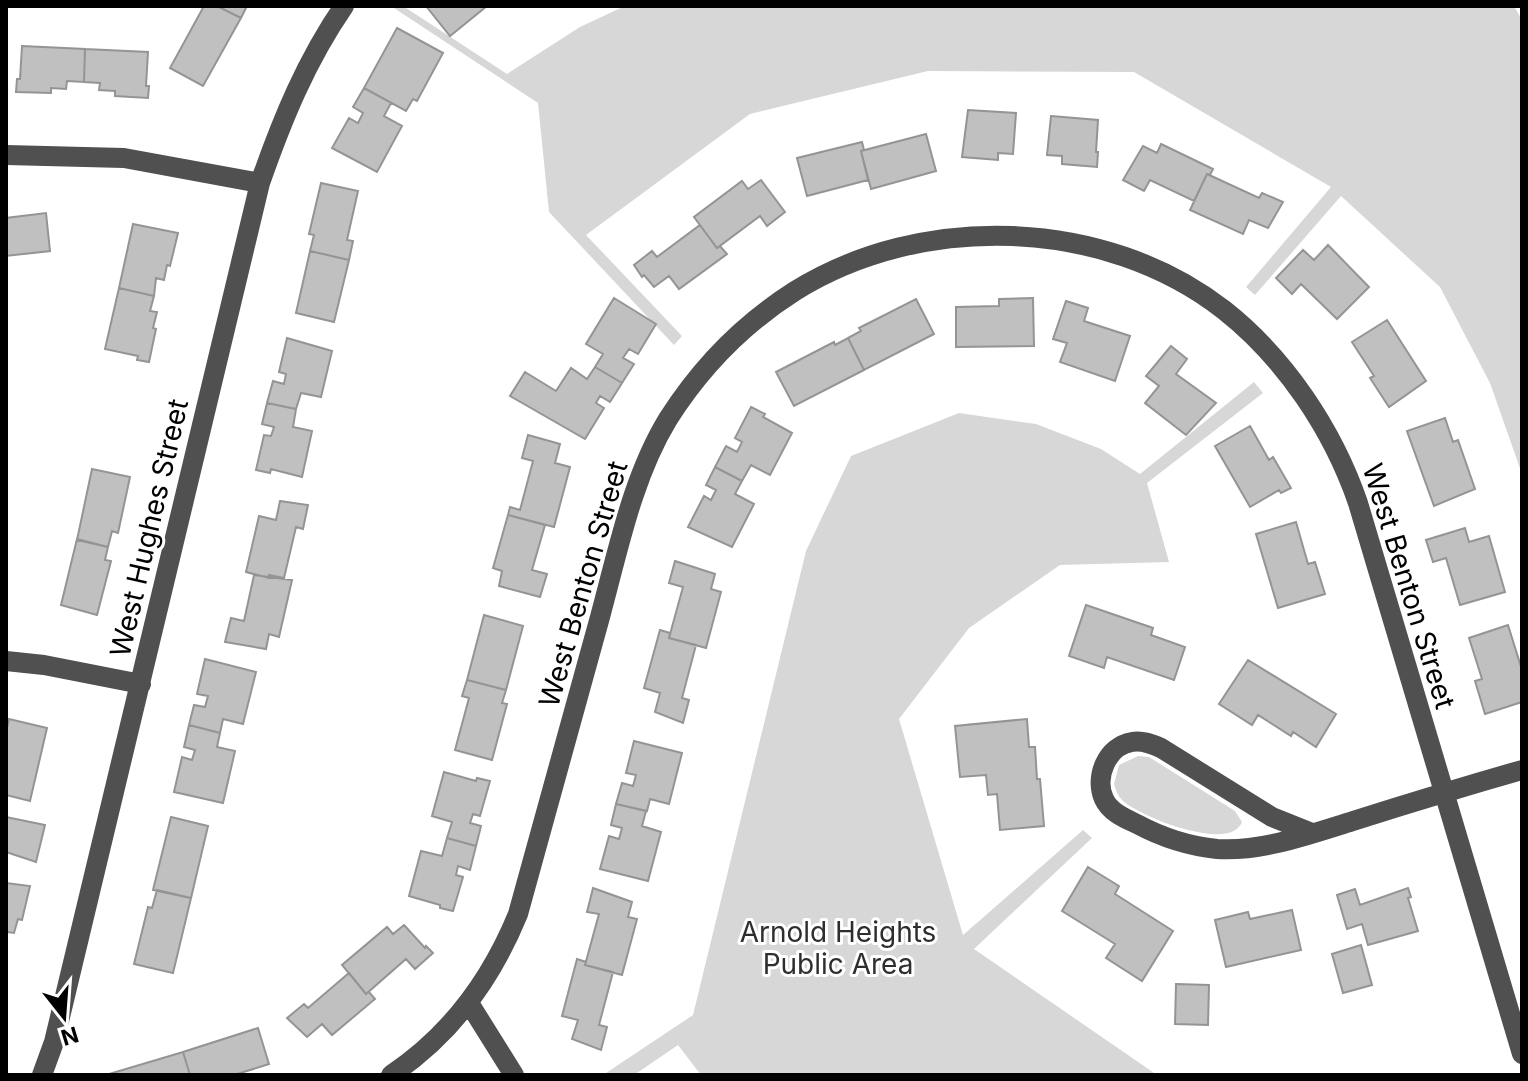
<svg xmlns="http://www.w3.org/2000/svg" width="1528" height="1081" font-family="Inter,sans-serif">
<rect width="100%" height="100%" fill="#fff"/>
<path fill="#d7d7d7" d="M391 6H403L507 74 580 27 625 6H1514L1522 20V474L1490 383 1440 287 1341 196 1255 295 1246 287 1331 187 1134 72 928 71 750 114 586 235 682 336 674 345 549 212 538 103Z
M1254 382 1263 393 1147 483 1169 562 1060 565 969 628 899 719 963 935 1083 830 1092 838 974 949 1157 1075H701L678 1045 634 1075H603L693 1015 806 551 851 456 959 413 1036 424 1101 449 1140 474Z
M1138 756 1149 757 1235 811 1242 822C1230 853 1141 817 1123 801 1118 796 1116 791 1114 784L1119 765Z"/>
<path fill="#c0c0c0" stroke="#949494" stroke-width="2" d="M204 6H217L241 18 203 86 170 68Z
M217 6H247L241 18Z
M426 6H487L450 36Z
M397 28 443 53 417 101 413 99 406 111 364 88Z
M22 46 85 49 84 82 67 81 66 89 51 88V93L16 92 17 79H20Z
M85 49 148 52 146 86H149L148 98 115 96V91L99 90 100 83 84 82Z
M364 88 391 103 384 116 402 126 377 172 332 148 349 118 358 123 363 113 353 107Z
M968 110 1016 113 1013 154 998 153V160L962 157Z
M1051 116 1098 120 1096 152H1098L1097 167 1062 164V156L1047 155Z
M926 134 936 171 871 189 861 151Z
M862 142 864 150 861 151 868 180 807 196 797 158Z
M1161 144 1213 169 1210 175 1207 174 1194 201 1150 180 1144 191 1123 180 1143 146 1157 153Z
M1207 174 1259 198 1262 193 1283 202 1268 228 1249 220 1243 234 1190 210Z
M761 180 785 212 767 226 760 216 717 248 694 217 742 181 748 189Z
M321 183 358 191 347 240 353 241 349 260 310 251 314 235 309 234Z
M46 213 50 251 6 256V218Z
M133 224 178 233 170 266 167 265 164 280 156 278 154 296 119 288Z
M700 225 717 248 720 246 727 254 679 289 669 276 654 287 644 275 642 277 634 265 652 251 657 257Z
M1328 245 1369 287 1337 319 1301 284 1292 294 1276 278 1303 250 1314 260Z
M310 251 349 260 334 322 296 313Z
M119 288 154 296 150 311 157 312 153 328 156 329 149 362 137 360 138 356 105 349Z
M614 298 656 324 638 354 629 349 623 358 634 364 622 383 595 367 603 354 586 344Z
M1033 298 1034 346 956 347V307L999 306V299Z
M916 299 934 334 864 370 848 338 861 331 859 328Z
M1066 301 1088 308 1084 321 1130 336 1115 381 1060 362 1067 343 1053 339Z
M1387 320 1426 381 1389 407 1370 378 1374 376 1352 342Z
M287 338 332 351 321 397 301 393 296 409 267 403 273 381 284 384 286 374 279 372Z
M848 338 864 370 794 406 776 372 834 342 835 345Z
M1171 346 1187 359 1176 374 1216 403 1186 435 1145 403 1159 386 1146 376Z
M595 367 622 383 610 402 600 396 596 403 604 408 585 439 510 396 525 372 556 391 571 368 587 379Z
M267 403 296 409 293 427 312 431 302 477 271 469 270 473 256 470 264 435 271 436 274 427 262 424Z
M751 407 765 414 763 417 792 433 770 475 751 465 742 481 715 467 726 446 737 452 742 442 735 438Z
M1445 418 1453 442 1458 440 1475 489 1434 506 1407 431Z
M1250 426 1269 460 1273 457 1291 488 1281 493 1279 490 1250 507 1215 446Z
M528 435 560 444 555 463 570 467 554 527 508 515 510 507 520 510 533 461 522 458Z
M715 467 742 481 735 494 754 504 732 547 688 527 704 496 711 500 716 490 706 485Z
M92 469 130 477 118 533 112 531 108 547 77 540Z
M280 501 308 505 303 529 296 527 284 578 269 575V578L246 572 259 516 276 520Z
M508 515 545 525 532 570 547 574 540 597 499 586 502 571 493 568Z
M1296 522 1308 564 1315 562 1325 594 1278 608 1256 534Z
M1465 528 1469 542 1489 536 1505 592 1460 605 1446 558 1433 562 1426 540Z
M77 539 108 547 105 560 111 561 97 615 61 605Z
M675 561 715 574 711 589 721 592 706 648 669 638 683 587 669 583Z
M254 575 292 580 279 637 269 634 266 649 225 642 231 618 244 621Z
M1086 605 1153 628 1151 635 1185 647 1174 680 1107 657 1104 668 1069 656Z
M484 615 523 626 506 690 467 680Z
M1508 625 1522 670V702L1485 714 1475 681 1482 679 1469 638Z
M660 630 670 633 669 638 696 645 682 698 689 700 683 723 655 712 660 693 644 688Z
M205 659 256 672 243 724 223 719 220 733 189 725 194 705 205 707 208 696 197 694Z
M1248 660 1336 714 1316 747 1293 732 1291 736 1258 715 1252 725 1219 704Z
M467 680 506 690 502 703 507 704 492 760 455 750 469 698 462 696Z
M9 719 47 728 30 801 6 795V732Z
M1027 719 1029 747H1035L1037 779H1040L1044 826 1000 830 997 794 988 795 986 775 960 777 955 726Z
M189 725 220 733 217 747 235 751 223 803 174 792 182 757 192 760 195 750 184 747Z
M634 741 682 753 669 804 650 799 647 811 616 804 622 783 633 786 636 775 626 773Z
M444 772 476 781 477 778 490 781 480 816 473 814 470 823 481 826 476 846 447 838 452 822 432 816Z
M616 804 646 811 642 826 661 832 648 881 600 869 609 836 619 839 622 828 611 825Z
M6 817 45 825 36 862 6 852Z
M171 817 208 826 191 898 153 890Z
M447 838 476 846 470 870 458 866 456 875 463 877 453 911 440 908V905L409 896 421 851 442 856Z
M1088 867 1119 886 1115 894 1173 931 1142 981 1106 958 1115 944 1062 911Z
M6 883 30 886 22 920 18 919 14 933 7 932 6 937Z
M593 888 632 902 628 917 637 919 622 975 585 965 599 914 587 912Z
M1408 888 1411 897 1408 898 1418 931 1368 945 1362 924 1347 929 1337 895 1355 889 1360 905Z
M157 890 191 898 173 973 134 964 148 907 152 908Z
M1292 910 1301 950 1226 967 1215 920 1248 912 1250 919Z
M404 925 425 948 426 946 433 953 415 969 406 959 366 994 342 965 387 927 393 934Z
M1361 945 1372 985 1343 993 1332 954Z
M577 959 586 962 585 965 613 972 599 1025 607 1027 601 1050 572 1039 578 1020 562 1016Z
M349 973 366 994 369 992 375 999 332 1035 322 1024 307 1037 287 1018 304 1004 308 1008Z
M1176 984 1209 985 1208 1025 1175 1024Z
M258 1028 269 1064 234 1075H190L183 1052Z
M183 1052 190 1075H109V1074Z"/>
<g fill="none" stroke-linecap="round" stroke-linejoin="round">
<path stroke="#505050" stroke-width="20" d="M6 155 124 158 260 183
M6 661 44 665 141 684
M1312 833 1272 817 1161 748C1152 744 1142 740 1132 742 1107 746 1094 777 1104 799 1110 812 1124 818 1137 824 1163 838 1188 846 1217 849 1262 852 1311 834 1353 821 1410 803 1466 786 1522 770
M469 1003 514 1075
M42 1075 54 1042 260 183C282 120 306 61 344 6
M391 1075C451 1035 491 980 518 914 546 815 573 716 600 617 618 551 632 478 668 419 701 367 743 324 795 291 922 212 1105 217 1224 310 1285 358 1333 430 1358 503L1522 1054"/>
</g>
<g text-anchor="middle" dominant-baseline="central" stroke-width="6" stroke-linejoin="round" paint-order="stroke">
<g font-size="28" fill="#000" stroke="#fff">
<text transform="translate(149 528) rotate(-77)">West Hughes Street</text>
<text transform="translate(583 584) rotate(-74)">West Benton Street</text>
<text transform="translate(1409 586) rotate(73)">West Benton Street</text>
</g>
<g font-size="28" fill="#2e2e2e" stroke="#fff">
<text x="838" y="932">Arnold Heights<tspan x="838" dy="32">Public Area</tspan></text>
</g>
</g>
<rect width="1528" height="1081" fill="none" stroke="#000000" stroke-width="16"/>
<g transform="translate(64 1017) rotate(163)" stroke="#ffffff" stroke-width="6" paint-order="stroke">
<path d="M0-6L14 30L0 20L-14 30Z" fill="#000000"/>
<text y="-12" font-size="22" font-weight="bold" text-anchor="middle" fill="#000000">N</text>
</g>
</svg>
